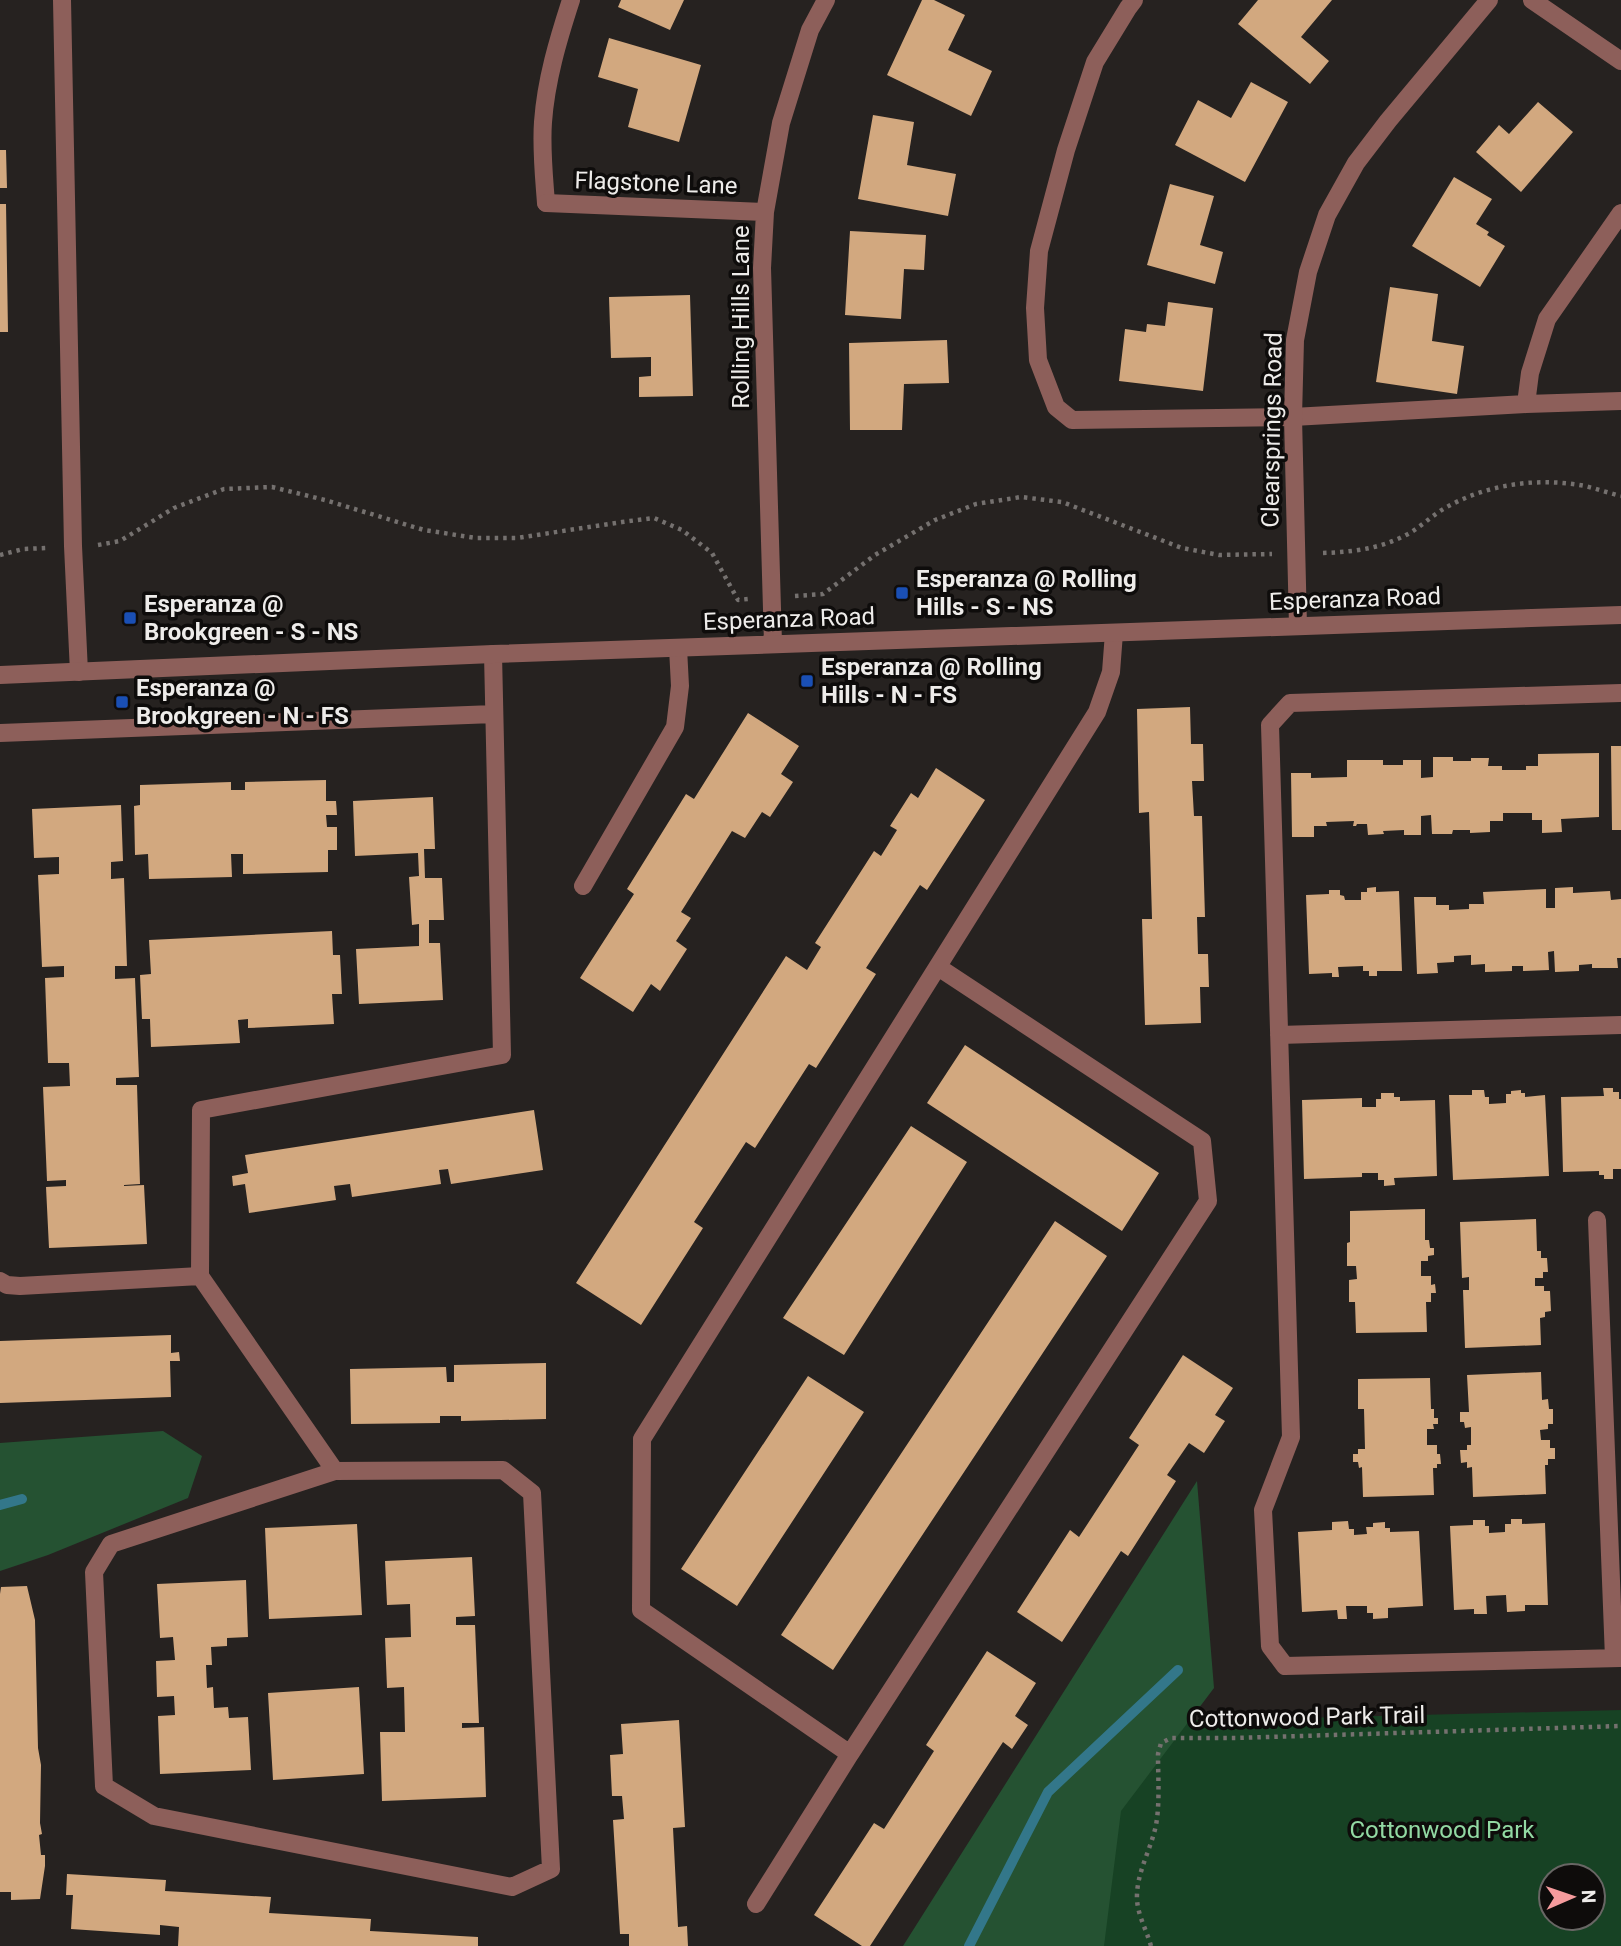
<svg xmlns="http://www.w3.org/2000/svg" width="1621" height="1946" font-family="Roboto,sans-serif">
<rect width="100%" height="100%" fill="#262220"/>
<path fill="#174224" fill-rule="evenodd" d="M1621 1710V1946H1051L1133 1722ZM1551 1876H1593V1918H1551Z"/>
<path fill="#255232" d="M163 1431 202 1456 188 1498 48 1555 0 1571V1443Z
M1197 1481 1214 1688 1121 1811 1104 1946H903Z"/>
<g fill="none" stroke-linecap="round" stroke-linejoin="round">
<path stroke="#33778a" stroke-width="10" d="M0 1505 22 1499
M969 1946 1048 1792 1178 1670"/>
</g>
<path fill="#d2a87f" d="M621 0H684L670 30 618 7Z
M922 0H934L965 15 948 50 992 71 971 116 887 75Z
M1258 0H1332L1301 37 1329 61 1310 84 1238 24Z
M609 38 701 65 679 142 628 127 638 89 598 77Z
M1251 82 1288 102 1245 182 1175 145 1198 100 1231 118Z
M1538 102 1573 132 1521 192 1476 152 1499 125 1509 134Z
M873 115 914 122 907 165 956 174 948 216 858 199Z
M0 150H6L7 188H0Z
M1454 177 1492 199 1476 224 1489 232 1487 235 1505 246 1480 287 1412 246Z
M1170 184 1214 196 1200 245 1223 252 1215 284 1147 265Z
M0 204H6L8 332H0Z
M850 231 926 235 924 270 904 269 901 319 845 315Z
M1390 287 1438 294 1432 341 1464 346 1457 394 1376 382Z
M690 295 693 396 639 397V377L651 376V357L611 358 609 297Z
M1168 302 1213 308 1203 391 1119 381 1125 329 1146 332 1147 324 1165 326Z
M947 340 949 383 904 384 902 430H850L849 343Z
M1190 707 1191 744H1203L1204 781H1192L1194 816H1202L1205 917H1197L1198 954H1208L1209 987H1200L1201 1023 1145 1025 1142 919H1152L1149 812 1139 813 1137 709Z
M748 713 799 746 781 774 793 782 770 817 762 812 745 838 732 831 681 912 691 918 676 941 687 949 660 991 651 984 633 1012 580 978 634 894 627 889 686 794 694 799Z
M1611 746H1621V830H1612Z
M1599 753V817L1561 819 1562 832 1542 833V820H1532V813H1503V821H1490V832L1470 833V830H1453L1452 834H1432L1431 815 1421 816V835H1404V830L1383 831 1384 834 1368 835 1367 824H1357L1356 826H1353L1354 821 1326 822 1327 826H1314V837H1292L1291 773H1311V778L1347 777V760H1383V765H1403V760H1421V778L1433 777V757H1453V761H1471V758H1489L1488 766H1502V770H1526V766H1538V754Z
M936 768 985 800 927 890 920 885 866 968 876 974 816 1068 809 1064 755 1148 746 1142 694 1222 703 1228 641 1325 576 1283 786 956 807 970 821 947 815 943 874 851 881 856 897 830 890 826 911 793 918 798Z
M326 780V801H336L337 815H326L327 827H337V850H328V872L243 874V854H231L232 877 149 879 148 854 135 855 134 806 140 805V785L231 782V790H245V782Z
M433 797 435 849H424L425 878H442L444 920H429V943H440L443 1000 359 1004 356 949 419 946V924L412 925 409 877 419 876 418 853 355 856 353 801Z
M121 805 123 861 111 862V879L124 878 127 966H115V979L135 978 139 1077 116 1078V1085H137L140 1184 124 1185V1186L144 1185 147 1244 49 1248 46 1187 66 1186V1180L47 1181 43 1087 70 1086 69 1063H48L45 978 64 977V966L42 967 38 875 59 874V857L34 858 32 809Z
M1376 887V892L1399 891 1402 971H1377V976H1369V971H1363V966L1338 967 1339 977H1332V973L1309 974 1306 895 1329 894V890H1340V895L1344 896 1345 900H1361V892H1367V888Z
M1573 887V893L1610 891 1611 900 1621 899V958H1617L1618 968H1592V964L1579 965V971L1555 972 1554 951 1548 952 1549 970 1523 971V966H1512V971L1485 972V964L1471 965V955L1454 956V962L1437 963 1438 973 1417 974 1414 897H1436V905H1449V910L1469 909V904H1484L1483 892 1546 889V908H1555V888Z
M332 931 333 955H340L342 994H332L334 1024 248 1028V1019L238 1020 240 1043 151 1047 150 1019H142L140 975 151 974 149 940Z
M965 1045 1159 1173 1122 1231 927 1103Z
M1603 1088H1613V1092H1619V1099H1621V1169H1613V1179H1604V1175H1599V1171L1563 1172 1561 1097 1604 1096Z
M1472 1090H1484L1485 1097H1489V1104L1506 1103V1094H1511V1091L1521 1090V1093H1525V1097L1545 1095 1549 1176 1453 1180 1449 1095H1472Z
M1381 1093H1394V1097H1400V1101L1435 1100 1437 1176 1394 1178 1395 1185 1384 1186V1180H1378V1173H1362V1177L1304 1179 1302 1100 1362 1098V1107H1376V1099H1381Z
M534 1110 543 1170 451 1184 448 1169 439 1170 441 1184 352 1197 350 1184 334 1186 336 1200 249 1213 245 1184 233 1186 232 1176 248 1173 245 1155Z
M911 1126 967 1162 844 1355 783 1318Z
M1425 1209V1240H1429L1430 1248H1434V1255L1428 1256V1261H1421V1276H1431V1285L1435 1284 1436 1293H1431V1302H1426L1427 1332 1356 1333 1355 1302H1349V1280L1357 1279 1356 1266H1347V1243L1350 1242V1211Z
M1536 1219 1537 1251H1541V1258H1547L1548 1272H1543V1278H1535V1286H1544V1291H1550L1551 1311 1545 1312V1317L1540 1318 1541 1345 1465 1348 1463 1290H1469V1277L1462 1278 1460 1222Z
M1055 1221 1107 1256 833 1670 781 1635Z
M171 1335V1353L179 1352 180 1361H170L171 1397 0 1403V1341Z
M1183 1355 1233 1388 1215 1415 1225 1421 1204 1453 1189 1443 1167 1475 1176 1481 1128 1556 1121 1551 1062 1642 1017 1612 1070 1530 1079 1537 1139 1445 1129 1438Z
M546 1363V1419L461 1421V1416H440V1423L351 1424 350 1369 446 1367 447 1382H454V1365Z
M1541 1372 1542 1400 1548 1399 1549 1409H1553V1424H1548V1429L1540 1430 1541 1440H1550V1448H1555V1459H1548V1465H1545L1546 1494 1473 1497 1472 1467 1467 1468V1462L1461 1463 1460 1450H1467V1445H1471V1427L1465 1428 1464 1422H1460V1412H1469L1467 1375Z
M808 1376 864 1412 737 1606 681 1569Z
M1430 1378 1431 1409H1434V1418H1438V1424H1433L1434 1429H1427V1445H1437V1454H1440L1441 1464H1437V1468H1433L1434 1495 1363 1497 1362 1467 1359 1468 1358 1462H1353V1454H1358V1449H1365L1364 1409H1358V1379Z
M1511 1519H1522V1524L1545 1523 1548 1605H1525V1611L1507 1612 1506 1595 1486 1596 1487 1614H1474V1609L1454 1610 1450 1526 1473 1525V1520H1485V1526H1489V1533L1505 1532V1524H1511Z
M1348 1521 1349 1529H1354V1535L1367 1534 1366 1527H1373V1523L1385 1522V1528H1390V1532L1419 1531 1423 1606 1388 1608V1618L1373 1619V1613H1367V1606H1346L1347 1619H1338L1337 1610 1302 1612 1298 1532 1332 1530V1522Z
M357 1524 362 1615 269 1619 265 1528Z
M472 1557 475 1616 456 1617V1625H475L479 1723H462V1728L484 1727 486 1797 382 1801 380 1732H405L404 1687 387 1688 385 1638 411 1637 410 1604 387 1605 385 1561Z
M246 1580 248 1637 227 1638V1646L211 1647 212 1665H206L207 1688 213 1687 214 1708 228 1707 229 1718 248 1717 251 1770 160 1774 158 1716 175 1715 174 1696 157 1697 156 1661 175 1660 173 1637 160 1638 157 1584Z
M27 1586 35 1620 38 1748 41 1765 40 1823 42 1834 39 1835 41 1855H45V1866L40 1899 11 1900V1892H0V1594L1 1587Z
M987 1651 1036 1683 1015 1716 1028 1725 1012 1749 1003 1742 870 1946H862L814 1915 874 1823 884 1829 934 1751 926 1745Z
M359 1687 364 1774 273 1780 268 1693Z
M679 1720 685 1827 673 1828 678 1927 687 1926 688 1946H629V1934H620L613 1820 624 1819 622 1796H612L610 1755 623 1754 621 1724Z
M67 1874 166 1880 165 1891 271 1897 269 1913 371 1919 370 1931 478 1937V1946H178L179 1927 160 1925V1935L71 1929 73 1895H66Z"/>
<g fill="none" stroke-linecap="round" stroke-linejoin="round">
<path stroke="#75716f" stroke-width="4.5" stroke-dasharray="3.5 5" stroke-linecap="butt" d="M98 545 120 541 174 508 224 489 272 487 325 500 424 530 476 538H517L622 522 654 518 682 530 712 553 738 600 748 599
M1323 553C1352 552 1379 549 1406 535 1420 528 1431 516 1445 508 1487 484 1538 477 1585 486 1597 489 1609 493 1621 496
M0 555 23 549 47 548
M795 596 823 594 875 555 935 520 976 504 1021 497 1062 502 1182 548 1219 555 1272 554
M1151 1946C1146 1928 1136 1913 1137 1894 1138 1870 1151 1849 1156 1825 1160 1803 1158 1777 1158 1754L1161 1743 1171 1738H1236L1621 1726"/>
<path stroke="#8d5f5a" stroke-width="18" d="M62 0 73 546 79 672
M1134 0 1128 8 1095 62 1066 150 1039 251 1035 308 1038 360 1056 407 1072 420 1293 417 1526 404 1621 401
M546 203C544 176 541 149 543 122 546 80 558 40 571 0
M1526 404 1530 373 1547 319 1621 213
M1621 693 1290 703 1270 725 1291 1437 1263 1510 1270 1646 1285 1666 1621 1658
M0 733 494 714
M583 886 675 727 680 686 678 648
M938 967 1202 1141 1208 1201 850 1754 641 1610 642 1439 1097 712 1111 672 1114 633
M1279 1035 1621 1025
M1597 1220 1614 1658
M200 1276 201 1110 502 1055 493 654
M0 1281 7 1285 20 1286 200 1276 335 1471 503 1470 532 1493 551 1869 512 1887 154 1816 104 1786 94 1572 111 1544 335 1471
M756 1904 850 1754"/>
<path stroke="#8d5f5a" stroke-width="18" d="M1532 0 1621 61
M546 203 765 212
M1298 626 1293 417 1295 340 1308 272 1327 215 1356 163 1388 121 1489 0
M773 643 762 268 765 212 781 123 810 30 826 0"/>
<path stroke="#8d5f5a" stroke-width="18" d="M0 675 493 654 1621 615"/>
</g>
<g fill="#1a4fb4" stroke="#0e0c0b" stroke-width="2.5">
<rect x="895" y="586" width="14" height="14" rx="3.5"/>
<rect x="123" y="611" width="14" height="14" rx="3.5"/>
<rect x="800" y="674" width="14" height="14" rx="3.5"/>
<rect x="115" y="695" width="14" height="14" rx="3.5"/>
</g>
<g text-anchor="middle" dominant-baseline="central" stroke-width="7" stroke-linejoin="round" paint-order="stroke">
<g font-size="24" fill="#eeecea" stroke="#0e0c0b">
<text transform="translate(656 183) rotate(2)">Flagstone Lane</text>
<text transform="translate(741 317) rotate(-90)">Rolling Hills Lane</text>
<text transform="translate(1272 430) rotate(-89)">Clearsprings Road</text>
<text transform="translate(1355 599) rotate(-2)">Esperanza Road</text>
<text transform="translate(789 619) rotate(-2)">Esperanza Road</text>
<text transform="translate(1307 1717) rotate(-1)">Cottonwood Park Trail</text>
</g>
<g font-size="24" font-weight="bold" fill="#eeecea" stroke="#0e0c0b" text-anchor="start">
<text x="916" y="579">Esperanza @ Rolling<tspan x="916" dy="28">Hills - S - NS</tspan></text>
<text x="144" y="604">Esperanza @<tspan x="144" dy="28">Brookgreen - S - NS</tspan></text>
<text x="821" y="667">Esperanza @ Rolling<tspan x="821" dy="28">Hills - N - FS</tspan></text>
<text x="136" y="688">Esperanza @<tspan x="136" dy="28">Brookgreen - N - FS</tspan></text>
</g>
<g font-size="24" fill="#92d9a3" stroke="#0e0c0b">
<text x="1442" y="1830">Cottonwood Park</text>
</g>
</g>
<g transform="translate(1572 1897) rotate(88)"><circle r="33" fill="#0e0c0b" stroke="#686664" stroke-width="2"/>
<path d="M0-5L12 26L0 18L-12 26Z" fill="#f59b9d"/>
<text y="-10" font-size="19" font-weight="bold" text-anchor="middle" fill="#eeecea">N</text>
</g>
</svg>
